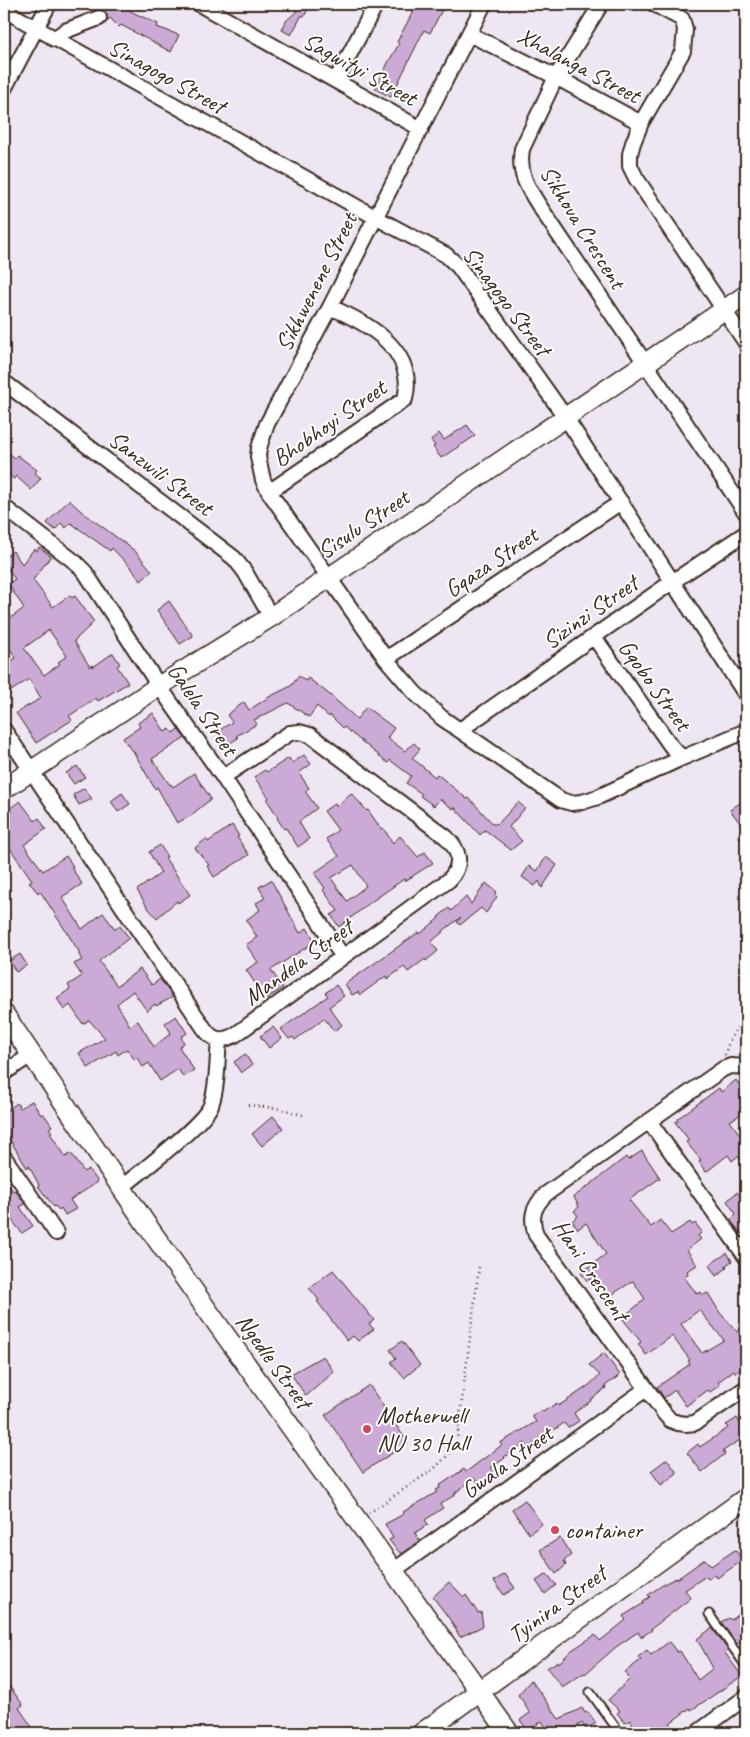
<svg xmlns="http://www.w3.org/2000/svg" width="750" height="1737" font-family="Caveat,sans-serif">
<rect width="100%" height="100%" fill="#efe6f3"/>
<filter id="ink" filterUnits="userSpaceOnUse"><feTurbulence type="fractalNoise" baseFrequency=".02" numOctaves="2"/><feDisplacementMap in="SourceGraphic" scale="10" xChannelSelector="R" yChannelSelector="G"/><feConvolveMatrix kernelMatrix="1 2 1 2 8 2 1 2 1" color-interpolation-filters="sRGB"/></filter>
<g filter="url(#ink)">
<path fill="#cbabd6" stroke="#3b2a1e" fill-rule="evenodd" d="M110 4H116L124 9 125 7 134 13 158 24 157 27 179 35 171 52 121 25 119 27 110 18 106 22 107 15 105 12Z
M300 4H310L304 17 302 15 291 35 282 30 286 21 297 11 295 9Z
M417 4 426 10 429 4H445L430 33 424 30 391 97 375 89 389 61 399 44 397 42Z
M467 425 475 436 441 458 433 447 435 446 431 440 439 433 444 440Z
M4 449 15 458 17 455 37 470 35 473 41 478 31 490 16 476 14 479 4 471Z
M69 500 81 511 135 551 152 571 141 581 133 570 112 548 110 551 71 523 66 528 61 523 55 530 47 523Z
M39 547 51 556 33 580 53 607 70 595 72 598 75 596 94 622 74 641 90 667 92 665 93 667 113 653 120 664 117 666 128 683 98 701 96 698 69 716 72 720 36 743 16 713 41 698 29 679 4 696V666L16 658 4 640V623L24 608 8 584 15 579 4 564V558L13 551 22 564 34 549 37 551ZM49 630 67 656 58 662 60 664 44 675 24 648Z
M169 601 193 636 180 644 157 610Z
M299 676 306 681 308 678 330 695 357 719 366 707 394 728 387 738 405 751 414 743 420 749 412 758 435 777 437 774 467 799 469 798 494 825 496 823 498 824 518 802 525 808 509 827 522 841 511 850 485 830 480 835 454 807 453 809 440 799 434 806 420 796 422 794 406 783 411 776 390 760 388 763 344 727 343 728 330 715 329 717 317 706 309 717 288 703 254 720 257 724 236 736 238 738 226 746 217 732 232 722 227 715 244 702 249 710 269 697 291 686Z
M153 713 165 732 170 729 173 733 178 729 185 738 152 759 170 785 171 784 173 787 194 773 211 799 190 816 177 823 157 787 155 789 132 749 131 750 123 738 140 727 138 723Z
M304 755 311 764 299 773 309 788 305 791 317 808 299 822 309 839 298 847 286 828 284 829 277 818 278 817 267 800 269 798 254 777 265 770 267 772 289 758 292 763Z
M77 766 85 777 74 784 66 773Z
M84 788 92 799 79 805 73 795Z
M122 793 130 804 118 812 111 801Z
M351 793 367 811 368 810 381 829 383 828 393 843 400 836 418 857 425 852 433 863 405 881 404 879 371 902 339 927 331 915 338 911 323 890 325 888 314 873 339 856 326 839 338 830 324 811 335 803 337 806ZM353 865 366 886 347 901 331 878Z
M20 801 35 821 39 818 46 829 24 845 43 871 66 856 73 866 71 867 82 884 62 897 82 929 103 913 115 929 120 926 129 938 99 961 117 986 140 969 152 985 160 979 173 997 156 1006 155 1004 147 1011 133 991 117 1004 130 1026 138 1021 154 1047 171 1033 165 1023 176 1016 187 1033 181 1037 184 1043 179 1047 194 1070 183 1077 178 1069 160 1081 149 1063 143 1067 137 1058 135 1060 127 1049 118 1055 116 1051 88 1068 79 1053 105 1038 89 1020 83 1024 70 1005 64 1010 57 998 70 989 68 985 82 976 74 964 82 960 78 953H80L40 891 38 893 29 882 32 880 9 847 4 851V819L12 813 9 809Z
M740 803 746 813V819L740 823 730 810Z
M232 825 239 836 237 837 249 855 214 877 207 866 209 865 195 848 206 839 208 842Z
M160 845 167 857 165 858 190 895 178 903 177 901 157 918 148 908 137 890 161 873 149 852Z
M546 857 557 865 542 888 539 881 535 886 522 877 529 866 537 871Z
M271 880 300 933 307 928 314 940 309 944 310 945 271 970 283 988 266 999 246 970 258 962 246 945 257 937 246 920 260 910 256 903 265 898 259 887Z
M486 883 497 892 494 895 497 897 486 913 481 908 460 925 457 922 461 917 443 931V932L431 942 438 951 426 961 425 959 408 972 404 967 387 979 386 976 360 995 358 992 352 995 345 984 419 932 420 934 439 918 438 917 449 908 451 911 466 897 471 904Z
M20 954 27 965 16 972 9 961Z
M336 985 344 996 329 1007 342 1025 334 1031 324 1018 295 1040 293 1037 289 1039 281 1029 328 996 325 993Z
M273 1027 282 1038 269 1048 260 1036Z
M245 1054 252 1065 241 1073 234 1062Z
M736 1080 746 1095V1111L730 1121 746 1143V1167L738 1156 732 1161 728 1155 706 1172 699 1162 701 1160 686 1142 689 1140 675 1122 678 1121 677 1119 719 1088 721 1092Z
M32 1101 41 1115 43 1113 52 1126 49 1128 52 1132 50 1133 66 1157 71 1153 84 1172 89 1169 98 1182 70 1200 76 1209 65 1215 61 1208 59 1210 55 1206 54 1207 38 1186 39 1185 29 1166 27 1168 4 1130V1113L17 1103 20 1108Z
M273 1116 283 1128 262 1146 252 1134Z
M642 1151 660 1178 629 1200 651 1227 660 1220 671 1234 690 1222 692 1225 695 1223 702 1232 698 1236 701 1239 687 1250 697 1265 687 1271 688 1274 684 1277 697 1294 701 1292 703 1295 708 1293 720 1313 744 1339 743 1341 746 1347V1364L736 1373 734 1370 718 1382 720 1385 710 1392 708 1390 686 1406 675 1390 664 1398 657 1387 690 1364 688 1361 690 1360 672 1336 646 1355 638 1344 641 1342 622 1318 645 1299 633 1281 608 1297 597 1281 593 1284 590 1279 587 1281 581 1273 606 1254 586 1223 578 1229 572 1221 578 1216 574 1211 579 1207 574 1197 626 1157 628 1160ZM699 1310 724 1340 702 1353 681 1324Z
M4 1178 13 1191 15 1190 25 1204 20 1207 33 1226 22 1233 10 1218 4 1223Z
M737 1192 746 1203V1239L730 1220 736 1214 727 1201Z
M727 1253 732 1261 725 1266 727 1268 716 1276 709 1265Z
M333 1270 374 1320 369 1324 374 1329 358 1341 353 1336 347 1341 317 1301 319 1300 309 1288Z
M402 1341 420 1365 404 1378 391 1362 396 1358 390 1350Z
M604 1353 620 1375 605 1386 606 1388 590 1400 591 1401 574 1413 579 1421 568 1428 564 1423 528 1448 525 1443 504 1457 505 1458 491 1468 497 1477 482 1489 474 1478 455 1493V1495L440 1504 443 1508 425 1520 428 1524 415 1533 420 1541 402 1554 397 1550 389 1540 393 1538 385 1524 404 1514 403 1512 437 1492 436 1490 440 1488 439 1486 464 1469 466 1472 502 1445 500 1443 536 1422 532 1416 541 1410 543 1412 557 1403 558 1406 566 1401 588 1386 600 1375 589 1365Z
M323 1356 334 1372 306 1396 291 1374Z
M369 1385 408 1443 363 1472 325 1415Z
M737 1418 740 1423 746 1419V1436L723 1451 725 1454 702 1472 687 1453 698 1444 700 1447 728 1428 726 1425Z
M667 1459 677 1473 661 1485 651 1471Z
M525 1500 542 1524 529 1534 512 1509Z
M560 1538 571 1555 564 1561 566 1565 556 1574 540 1550Z
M735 1550 743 1560 717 1578 714 1575 708 1579 706 1576 685 1590 691 1598 651 1629 652 1630 641 1637 638 1632 616 1647 585 1674 584 1673 562 1687 547 1668 558 1661 559 1663 572 1650 595 1635 600 1641 626 1620 623 1616 644 1603 643 1601 650 1597 648 1595 664 1584 676 1578 677 1579 705 1559 711 1566Z
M505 1574 515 1588 504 1595 494 1581Z
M547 1574 556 1585 545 1594 536 1581Z
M449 1582 464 1597 466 1595 478 1613 481 1612 483 1626 460 1637 451 1621 433 1597Z
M742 1611 746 1617V1636L737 1644 721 1622 729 1618 731 1620Z
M712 1628 728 1650 725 1653 742 1676 699 1705 691 1710 690 1708 670 1723 676 1733H637L630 1720 625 1723 617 1713 620 1711 608 1700 630 1679 625 1672 641 1660 638 1657 647 1650 651 1655 669 1642 677 1652 680 1651 698 1680 713 1668 697 1639Z
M4 1679 23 1705 19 1708 36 1733H18L4 1712Z
M531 1680 559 1719 582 1708 585 1713 588 1712 596 1723 586 1729 582 1723 566 1733H549L542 1721 528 1731 520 1720 530 1713 525 1706 526 1705 518 1695Z"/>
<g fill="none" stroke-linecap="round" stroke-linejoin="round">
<defs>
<path id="lane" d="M744 835 746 833
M709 1614 746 1666
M590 1692 620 1733"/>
<path id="street" d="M199 4 421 129
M484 4 330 307 267 424 259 448 258 457 263 480 269 492 386 659 415 693 442 718 561 800 571 803 582 802 598 797 682 758 746 731
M601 4 556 77 522 149C518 173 527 187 540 207L746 513
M654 4 682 19 685 29 683 51 641 123 633 143 630 154V166L636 178 746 343
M4 10 375 217 446 255 458 266 566 418 746 695
M469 34 556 77 641 123
M54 39 65 31 99 18
M336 80 376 4
M4 89 49 4
M4 382 234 558 245 572 271 617
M269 492 405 399C417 350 368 323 330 307
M4 507 75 562 85 572 159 686 223 777 343 957
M594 637 671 746 682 758
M386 659 621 502
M4 730 204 1028C213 1041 221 1042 235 1035L449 880C463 865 460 850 446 837L310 735 299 732 290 733 223 777
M460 730 672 582 746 533
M746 1067 731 1066 723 1069 546 1194C533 1207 530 1217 536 1235L664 1413 670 1420 678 1423 686 1424 695 1423 746 1388
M4 1073 31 1055
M649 1121 746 1257
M4 1157 56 1233
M121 1188C140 1172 203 1125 211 1105 218 1085 217 1061 219 1040
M393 1571 646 1389
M697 1733 746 1697"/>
<path id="secondary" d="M4 789 159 686 271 617 746 295
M4 1014 146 1224 509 1733
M422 1733 746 1498"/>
</defs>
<use href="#lane" stroke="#3b2a1e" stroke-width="11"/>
<use href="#street" stroke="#3b2a1e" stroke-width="18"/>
<use href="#secondary" stroke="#3b2a1e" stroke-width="22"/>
<path stroke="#3b2a1e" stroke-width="2.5" stroke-dasharray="1 4" stroke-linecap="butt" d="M725 1055C728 1040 736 1029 746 1017
M248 1105 282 1109 306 1116
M369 1513 435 1468 456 1447 479 1267"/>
<use href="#lane" stroke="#fff" stroke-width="7"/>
<use href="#street" stroke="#fff" stroke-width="14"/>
<use href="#secondary" stroke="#fff" stroke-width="19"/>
</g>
</g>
<g fill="#d1495b" stroke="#fff" stroke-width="2">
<circle cx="367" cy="1429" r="5"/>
<circle cx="555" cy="1530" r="5"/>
</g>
<g text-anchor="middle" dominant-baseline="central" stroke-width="4" stroke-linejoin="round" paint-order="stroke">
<g font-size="24" fill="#3b2a1e" stroke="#fff">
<text transform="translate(579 65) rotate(28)">Xhalanga Street</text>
<text transform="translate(360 69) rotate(29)">Sagwityi Street</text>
<text transform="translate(167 76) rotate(29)">Sinagogo Street</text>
<text transform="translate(583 227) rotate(58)">Sikhova Crescent</text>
<text transform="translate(316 282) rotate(-63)">Sikhwenene Street</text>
<text transform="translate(507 301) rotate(53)">Sinagogo Street</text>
<text transform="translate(329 423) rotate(-35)">Bhobhoyi Street</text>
<text transform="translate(161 473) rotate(37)">Sanzwili Street</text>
<text transform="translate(363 524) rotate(-34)">Sisulu Street</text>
<text transform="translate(491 562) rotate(-34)">Gqaza Street</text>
<text transform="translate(590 612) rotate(-35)">Sizinzi Street</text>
<text transform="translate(655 685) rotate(54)">Gqobo Street</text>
<text transform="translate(203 709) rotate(56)">Galela Street</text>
<text transform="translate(298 962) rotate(-36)">Mandela Street</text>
<text transform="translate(591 1270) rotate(56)">Hani Crescent</text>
<text transform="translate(274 1361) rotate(54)">Ngedle Street</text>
<text transform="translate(507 1462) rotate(-36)">Gwala Street</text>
<text transform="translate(557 1604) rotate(-36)">Tyinira Street</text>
</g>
<g font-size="24" fill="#3b2a1e" stroke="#fff" text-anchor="start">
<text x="377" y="1415">Motherwell<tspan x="377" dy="28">NU 30 Hall</tspan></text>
<text x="565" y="1530">container</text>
</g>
</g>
<rect width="750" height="1737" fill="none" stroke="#fff" stroke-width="20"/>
<rect x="10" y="10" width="730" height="1717" fill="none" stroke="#3b2a1e" stroke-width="2" filter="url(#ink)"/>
</svg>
